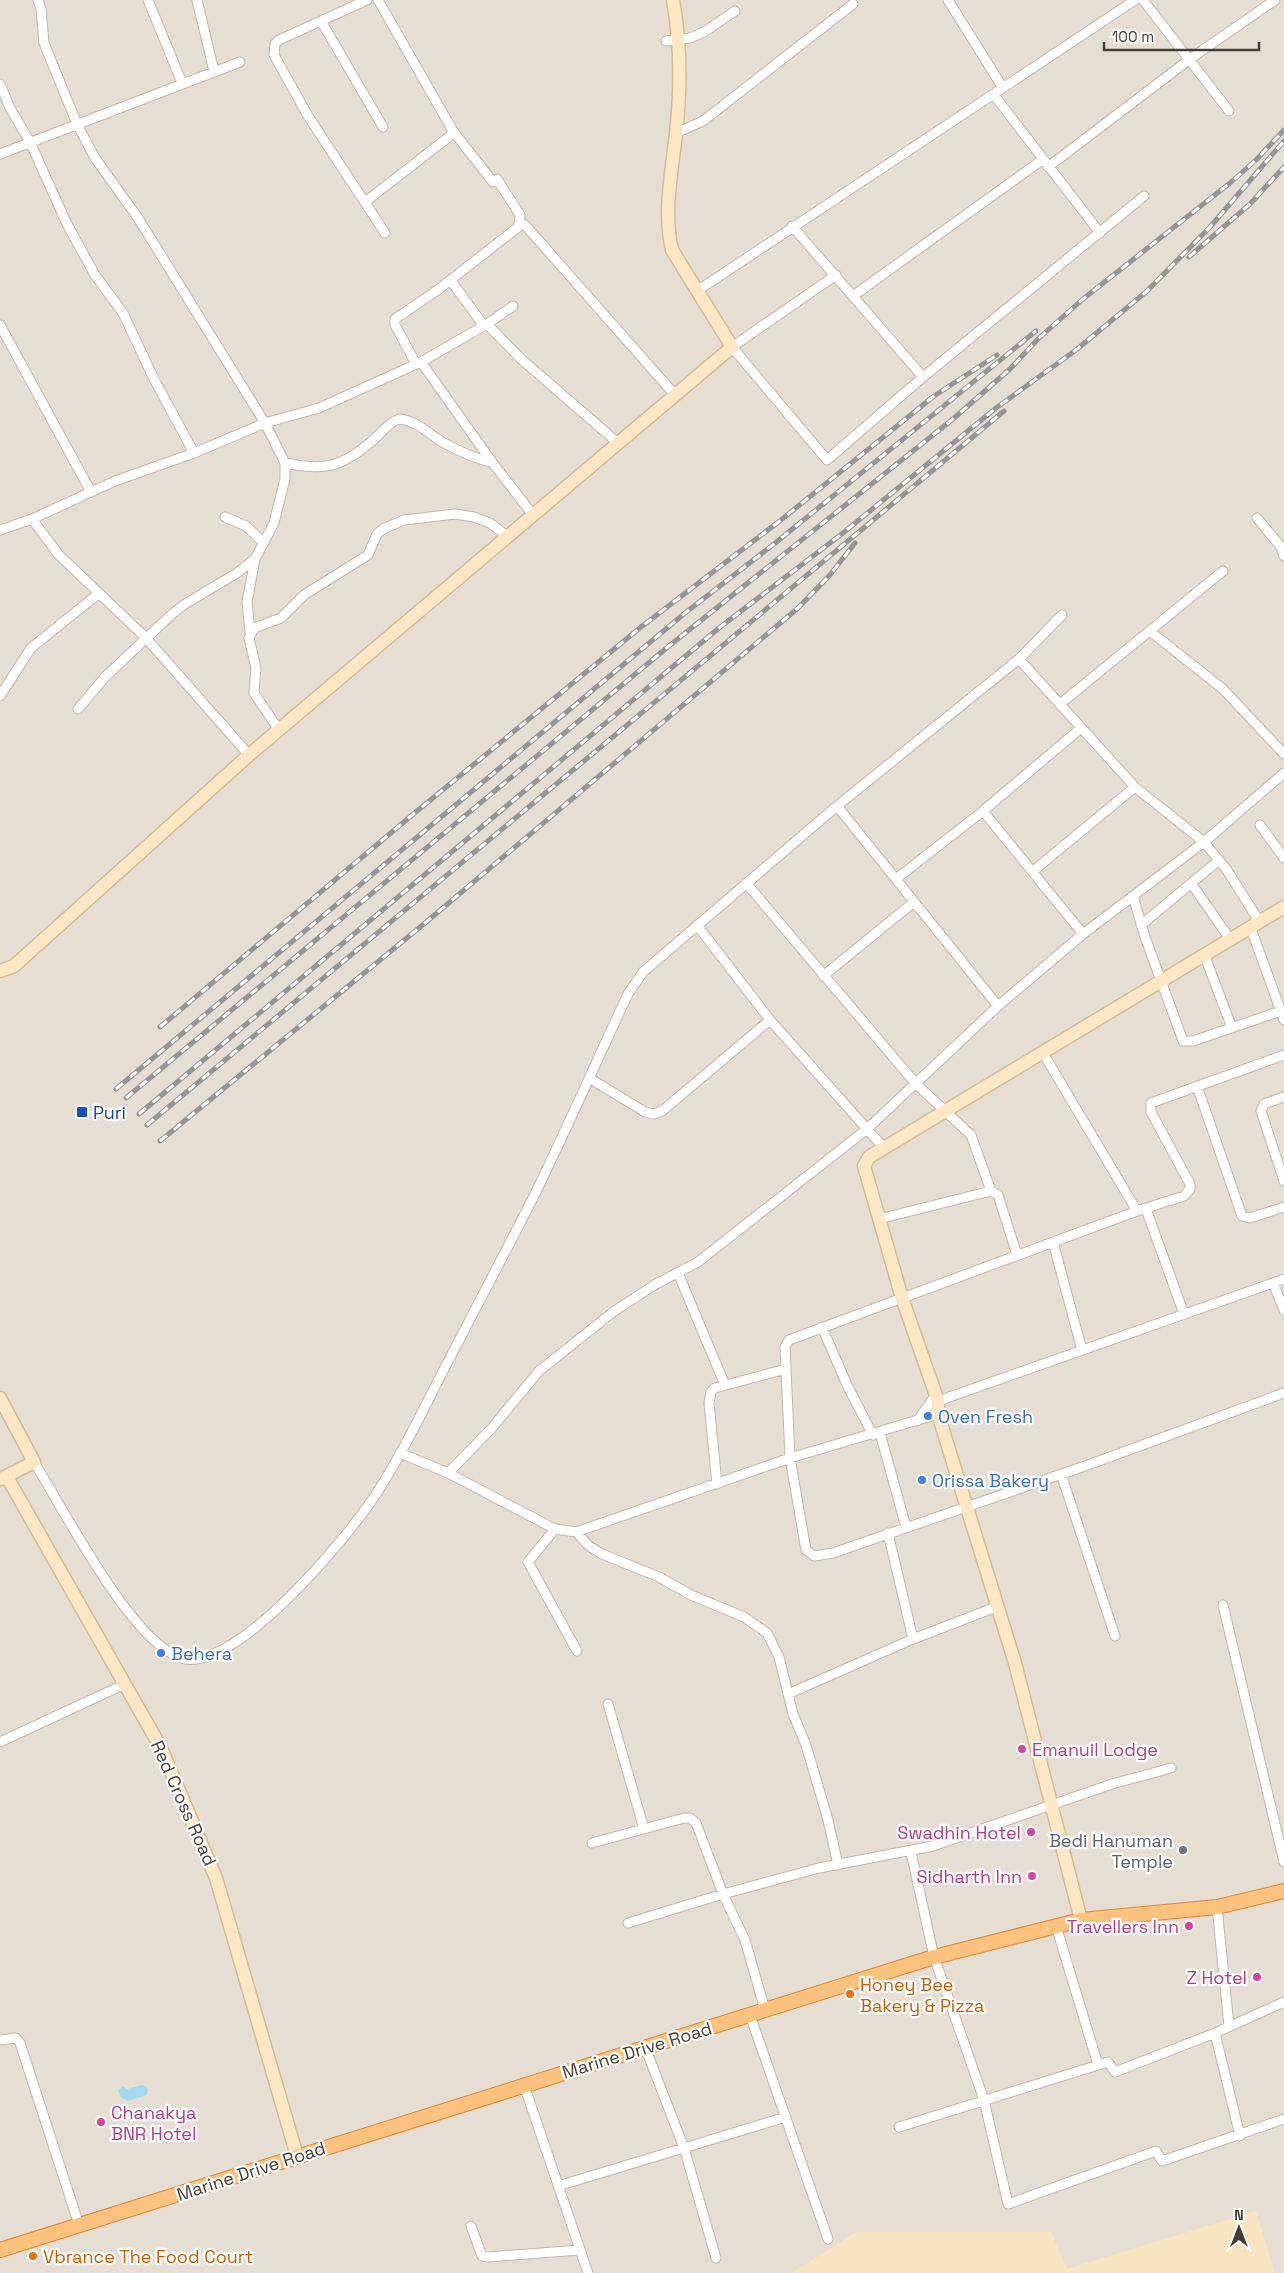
<svg xmlns="http://www.w3.org/2000/svg" width="1284" height="2273" font-family="'Space Grotesk',sans-serif">
<rect width="100%" height="100%" fill="#f2ece5"/>
<path fill="#e6ded3" d="M0 0H1284V2273H0Z"/>
<path fill="#f7e4c1" d="M1256 2211 1275 2273H792L856 2232H1051L1067 2269Z"/>
<path fill="#a2daef" d="M142 2085 148 2089 147 2095 128 2101 121 2097 118 2091 123 2086 127 2089Z"/>
<g fill="none" stroke-linecap="round" stroke-linejoin="round">
<defs>
<path id="minor" d="M38 0 41 9 44 43 77 124 95 158 138 218 265 423 285 463V479L274 523 255 559 237 573 185 604 172 614 105 677 78 709
M148 0 182 83
M197 0 214 71
M367 0 279 40 275 44 274 55 308 116 385 233
M948 0 1003 88
M1143 0 1229 111
M321 21 383 127
M666 41 690 38 704 32 735 11
M0 84 10 108 30 142 67 224 95 275 123 313 153 377 194 453
M994 95 1100 233
M453 131 493 182
M676 133 703 121 853 4
M0 154 240 62
M1048 167 1190 59 1275 0
M497 179 520 215 519 225
M365 202 450 136 453 131 378 0
M792 226 923 377
M836 275 732 347 827 460 923 377 1144 196
M451 281 484 326
M697 291 1135 0
M853 296 1042 160
M487 324 520 358 618 443
M0 325 91 492
M421 362 492 462 533 515
M416 364 395 325V319L439 289 522 224 525 225 675 395
M285 463C323 471 341 468 372 441 381 434 387 423 399 419 416 420 430 435 444 443 459 451 475 459 492 462
M225 517 246 526 264 543
M1257 518 1281 547 1284 556
M32 519 58 554 146 638 249 755
M0 530 32 519 115 481 194 453 265 423 319 408 421 362 487 324 513 306
M250 632 247 602 255 559
M1151 632 1223 689 1284 754
M1019 659 1135 787 1204 842 1227 870 1259 921
M0 696 31 648 98 594
M1060 704 1223 571
M279 730 254 693 256 668 249 638 254 628 281 618 304 595 368 555 377 534 383 529 404 520 455 514 474 517 490 523 508 537
M837 806 998 1006
M983 811 1083 934
M1260 825 1284 858
M1033 871 1135 787
M896 879 983 811 1081 728
M746 883 916 1084 971 1135 991 1191
M1191 883 1230 939
M1133 896 1145 937 1183 1041H1193L1284 1010
M697 925 770 1020 867 1129 998 1006 1083 934 1204 842 1284 773
M1141 925 1219 860
M1250 926 1284 1020
M1204 954 1232 1028
M823 976 914 902
M1043 1053 1137 1211
M1284 1055 1151 1103V1112L1190 1184V1189L1184 1196 1137 1211 789 1340 785 1347 790 1458 806 1550 814 1556 833 1553 1088 1465 1284 1393
M589 1078 645 1112 654 1114 662 1111 770 1020
M1197 1086 1242 1216 1250 1218 1284 1207
M1284 1097 1264 1104 1261 1111 1284 1181
M1146 1209 1184 1314
M879 1219 991 1191 998 1195 1017 1255
M1053 1242 1082 1350
M678 1273 725 1385
M1273 1283 1284 1310
M822 1327 847 1385 873 1435
M938 1401 1284 1279
M917 1421 936 1395
M880 1433 906 1527
M400 1453 448 1473 555 1529 576 1532 790 1458 938 1414
M34 1462C63 1508 131 1642 181 1658 234 1675 349 1536 376 1494 405 1450 428 1399 453 1352 480 1300 508 1247 535 1194 567 1128 597 1060 628 994L643 972 837 806 1019 659 1062 615
M448 1473 492 1428 539 1371 613 1312 656 1284 698 1262 867 1129 884 1148
M1061 1474 1115 1636
M717 1484 709 1403 711 1392 715 1388 786 1369
M555 1529 528 1562 577 1651
M576 1532 589 1546 602 1554 659 1577 691 1595 744 1617 767 1633 779 1657 793 1714 806 1745 828 1820 838 1865
M888 1533 913 1639
M1223 1605 1284 1862
M788 1694 913 1639 996 1607
M608 1704 644 1829
M0 1742 125 1684
M592 1843 684 1818H690L696 1823 723 1894 745 1940 765 2010
M911 1852 934 1957 984 2100 1008 2204 1156 2151 1162 2161 1284 2119
M1217 1907 1229 2026
M628 1923 723 1894 819 1868 933 1846 1112 1784 1171 1768
M1056 1926 1098 2065
M750 2015 828 2239
M1215 2033 1240 2136
M0 2040 16 2038 20 2043 79 2225
M645 2047 684 2148 716 2258
M524 2085 588 2273
M899 2127 1108 2062 1115 2072 1215 2033 1284 2002
M558 2186 786 2117
M471 2226 482 2256 488 2257 579 2250"/>
<path id="secondary" d="M0 971 14 966 249 755 732 347 672 250C663 211 672 172 676 133 681 88 681 44 673 0
M0 1398 34 1462 1 1479
M7 1477 161 1748 216 1878 297 2156
M1081 1920 1015 1663 938 1414V1401L902 1298 864 1166 869 1157 884 1148 1284 907"/>
<path id="trunk" d="M0 2250 934 1957 1081 1920 1217 1907 1284 1891"/>
</defs>
<use href="#minor" stroke="#c1b6ab" stroke-width="11"/>
<use href="#secondary" stroke="#d5bc98" stroke-width="15"/>
<use href="#trunk" stroke="#db8737" stroke-width="16"/>
<use href="#minor" stroke="#fff" stroke-width="9"/>
<use href="#secondary" stroke="#fee7c4" stroke-width="12"/>
<use href="#trunk" stroke="#fcc27e" stroke-width="14"/>
<defs>
<path id="rail" d="M1189 257 1250 204 1284 167
M160 1027 411 816 641 627 781 520 934 396 997 355
M116 1089 685 613 774 544 1036 331
M126 1098 669 646 953 419 1010 369 1039 338 1083 299 1230 183 1256 160 1284 130
M139 1114 719 628 843 533 996 408 1076 350 1146 292 1210 227 1284 141
M147 1125 1004 411
M160 1141 425 923 798 608 829 576 855 543"/>
</defs>
<use href="#rail" stroke="#959595" stroke-width="5"/>
<use href="#rail" stroke="#fff" stroke-width="3" stroke-dasharray="9" stroke-linecap="butt"/>
</g>
<rect fill="#1a4fb4" stroke="#fff" stroke-width="2" x="76" y="1106" width="12" height="12" rx="2.5"/>
<g fill="#3f7fe0" stroke="#fff" stroke-width="2">
<circle cx="928" cy="1416" r="5"/>
<circle cx="922" cy="1480" r="5"/>
<circle cx="161" cy="1653" r="5"/>
</g>
<g fill="#d1479c" stroke="#fff" stroke-width="2">
<circle cx="1022" cy="1749" r="5"/>
<circle cx="1031" cy="1832" r="5"/>
<circle cx="1032" cy="1876" r="5"/>
<circle cx="1189" cy="1926" r="5"/>
<circle cx="1257" cy="1977" r="5"/>
<circle cx="101" cy="2122" r="5"/>
</g>
<circle fill="#6b7280" stroke="#fff" stroke-width="2" cx="1183" cy="1850" r="5"/>
<g fill="#e8710a" stroke="#fff" stroke-width="2">
<circle cx="850" cy="1994" r="5"/>
<circle cx="33" cy="2256" r="5"/>
</g>
<g text-anchor="middle" dominant-baseline="central" stroke-width="4.5" stroke-linejoin="round" paint-order="stroke">
<g font-size="18" fill="#164399" stroke="#fff" text-anchor="start">
<text x="93" y="1112">Puri</text>
</g>
<g font-size="18" fill="#366cbe" stroke="#fff" text-anchor="start">
<text x="938" y="1416">Oven Fresh</text>
<text x="932" y="1480">Orissa Bakery</text>
<text x="171" y="1653">Behera</text>
</g>
<g font-size="18" fill="#b23c85" stroke="#fff" text-anchor="end">
<text x="1032" y="1749" text-anchor="start">Emanuil Lodge</text>
<text x="1021" y="1832">Swadhin Hotel</text>
<text x="1022" y="1876">Sidharth Inn</text>
<text x="1179" y="1926">Travellers Inn</text>
<text x="1247" y="1977">Z Hotel</text>
<text x="111" y="2112" text-anchor="start">Chanakya<tspan x="111" dy="21">BNR Hotel</tspan></text>
</g>
<g font-size="18" fill="#453c35" stroke="#fff">
<text transform="translate(184 1803) rotate(66)">Red Cross Road</text>
<text transform="translate(637 2050) rotate(-17)">Marine Drive Road</text>
<text transform="translate(251 2171) rotate(-18)">Marine Drive Road</text>
</g>
<g font-size="18" fill="#5b616d" stroke="#fff" text-anchor="end">
<text x="1173" y="1840">Bedi Hanuman<tspan x="1173" dy="21">Temple</tspan></text>
</g>
<g font-size="18" fill="#c56008" stroke="#fff" text-anchor="start">
<text x="860" y="1984">Honey Bee<tspan x="860" dy="21">Bakery &amp; Pizza</tspan></text>
<text x="43" y="2256">Vbrance The Food Court</text>
</g>
</g>
<g transform="translate(1239 2228)" stroke="#ffffff" stroke-width="4" paint-order="stroke">
<path d="M0-4L9 19L0 12L-9 19Z" fill="#453c35"/>
<text y="-8" font-size="14" font-weight="bold" text-anchor="middle" fill="#453c35">N</text>
</g>
<path d="M1104 42v8h155v-8" fill="none" stroke="#453c35" stroke-width="2.5"/>
<text x="1112" y="42" font-size="15" fill="#453c35" stroke="#ffffff" stroke-width="4" paint-order="stroke">100 m</text>
</svg>
